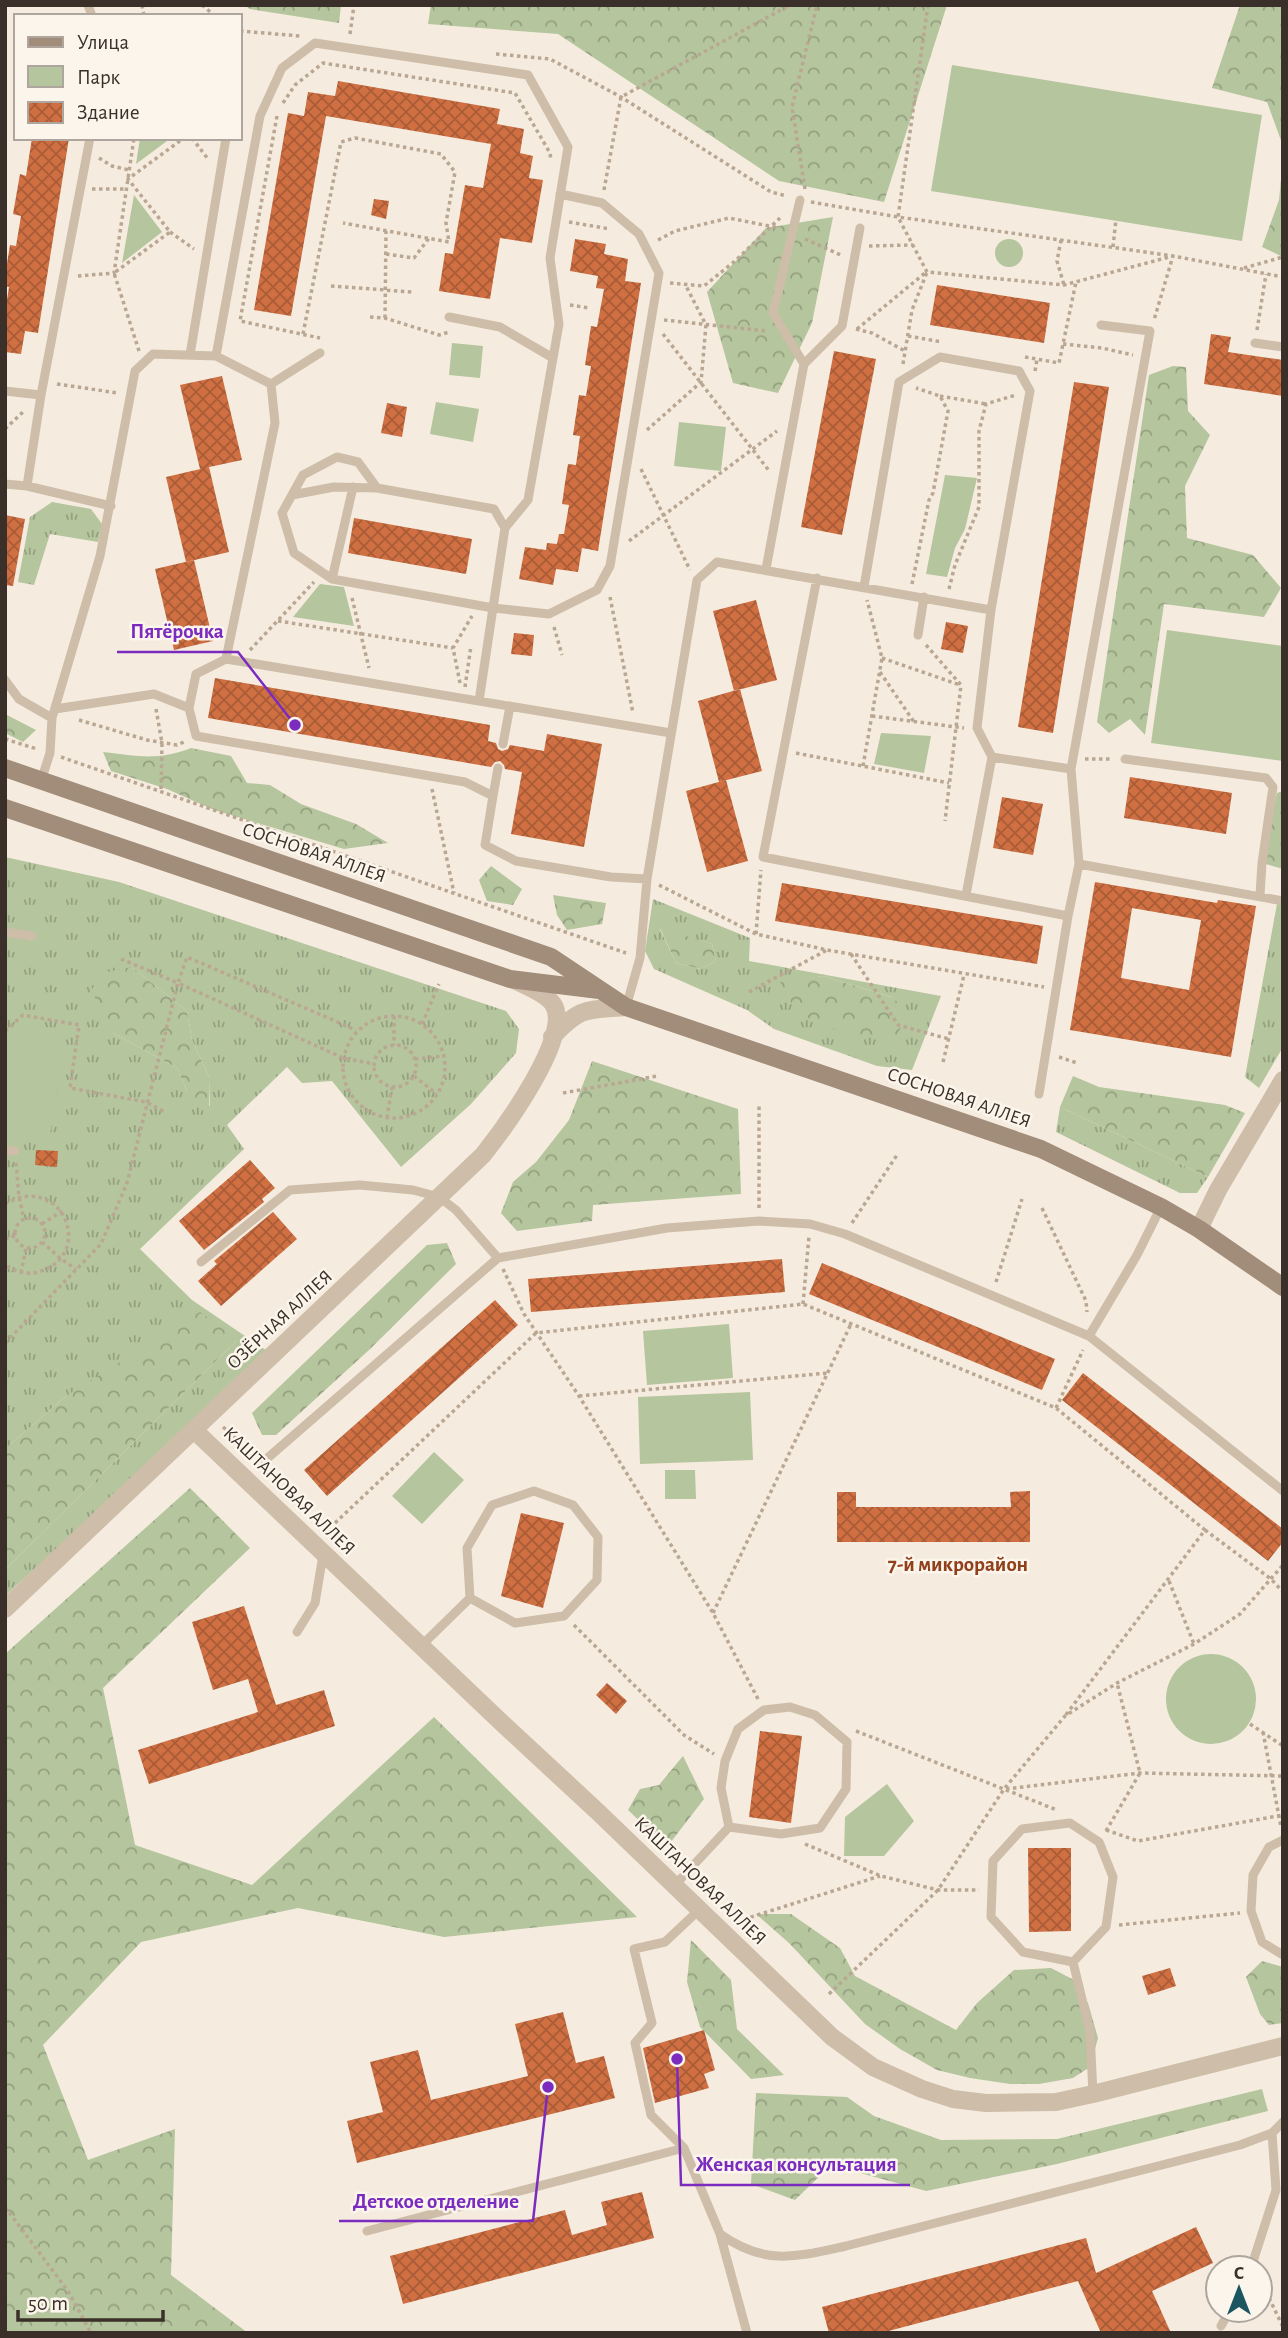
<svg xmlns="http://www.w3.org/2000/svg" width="1288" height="2338" font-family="'Alegreya Sans',sans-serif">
<defs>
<pattern id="grass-tufts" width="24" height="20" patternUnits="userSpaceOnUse" patternTransform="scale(1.75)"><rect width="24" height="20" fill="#b5c59d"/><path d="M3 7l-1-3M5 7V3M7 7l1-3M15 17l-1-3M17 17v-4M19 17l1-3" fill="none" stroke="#94a080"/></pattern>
<pattern id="forest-crowns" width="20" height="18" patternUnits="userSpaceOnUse" patternTransform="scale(1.75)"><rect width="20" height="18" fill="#b5c59d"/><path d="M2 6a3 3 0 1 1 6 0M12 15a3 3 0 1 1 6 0" fill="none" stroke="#94a080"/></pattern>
<pattern id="building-cross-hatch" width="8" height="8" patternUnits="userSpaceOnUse" patternTransform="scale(1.75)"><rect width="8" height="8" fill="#cf6f42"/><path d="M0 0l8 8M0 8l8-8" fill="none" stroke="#a95c37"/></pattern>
</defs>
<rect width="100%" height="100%" fill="#f5ecdf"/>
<path fill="url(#grass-tufts)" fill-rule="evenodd" d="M52 502 91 509 102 524 98 542 50 534 34 585 18 582 30 517Z
M5 857 119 882 506 1011 519 1029 516 1053 471 1104 401 1167 332 1081 302 1083 287 1067 227 1125 244 1149 140 1249 192 1300 270 1353 5 1596V1570L237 1340 66 1396 5 1449ZM132 967 187 1011 192 1040 210 1079V1106L187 1091 177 1068 113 1033Z
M653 899 750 938 749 961 941 996 912 1070 877 1066 774 1029 747 1010 654 969 645 951ZM660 929 712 944 716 961 701 969 676 963ZM823 976 894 998 780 983Z
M1277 904 1283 906V1047L1259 1088 1245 1077Z
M1060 1107 1208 1177 1197 1193H1180L1056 1132Z"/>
<path fill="url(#forest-crowns)" d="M244 5H341L339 23 250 9Z
M431 5H947L884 202 779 181 558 34 428 24Z
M1240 5H1283V146L1267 102 1212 88Z
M1283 159V257L1262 247 1279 200Z
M833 217 812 323 778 393 733 383 707 292 766 228Z
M1173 366 1186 367 1188 411 1210 435 1185 486 1187 538 1253 555 1281 588 1264 617 1164 604 1145 735 1130 719 1109 733 1097 722 1149 375Z
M5 714 36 730 23 742 5 733Z
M191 748 231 756 247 783 270 785 301 804 356 824 388 843 344 849 214 810 167 789 111 771 103 752C138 756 157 761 191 748Z
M1283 791V869L1262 863 1277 793Z
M491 866 522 889 513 905 487 901 479 880Z
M553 895 606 903 602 924 567 930 557 915Z
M660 928 712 944 716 961 701 969 676 963Z
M132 967 187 1011 192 1040 210 1079 209 1116 191 1100 177 1068 113 1033 91 990 107 972Z
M823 976 894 998 908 1017 894 1039 838 1031 797 1013 780 982Z
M592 1061 738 1109 741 1194 593 1205 592 1221 517 1231 501 1213 513 1182 536 1162 569 1120Z
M1073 1076 1099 1087 1225 1105 1245 1113 1208 1177 1060 1107Z
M447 1243 456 1264 369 1350 276 1435H262L252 1413 427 1245Z
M200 1312 237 1340 5 1570V1449L66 1396Z
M190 1488 250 1548 103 1688 135 1845 252 1885 434 1717 637 1917 444 1937 298 1908 141 1942 43 2045 88 2160 175 2129 171 2275 248 2333H5V1654Z
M683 1756 704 1799 667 1847 628 1810 640 1789 659 1785Z
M756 1914H791L840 1948 855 1976 956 2030 977 2003 1014 1970 1051 1968 1076 1981 1088 2003 1098 2038 1090 2067 1073 2078 1039 2084H1010L970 2078 937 2070 900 2049 865 2024 789 1943Z
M691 1940 731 1980 737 2029 784 2075 751 2079 700 2027 687 1982Z
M1262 1961 1283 1967V2023L1269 2025 1260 2014 1246 1977Z
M1262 2089 1268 2111 1057 2164 926 2191 831 2165 795 2200 751 2184 756 2093 847 2097 874 2116 941 2140 1057 2139Z"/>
<path fill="#b5c59d" d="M952 65 1262 115 1242 241 931 191Z
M140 138H171L136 164Z
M134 195 162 232 122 263Z
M995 253a14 14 0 1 1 28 0a14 14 0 1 1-28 0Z
M452 343 483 346 480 378 449 375Z
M436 402 479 409 473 442 430 434Z
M679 422 726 427 721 471 674 466Z
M945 475 977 478 965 529 955 548 947 577 926 574Z
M320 584 344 587 354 626 293 617Z
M1167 630 1283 646V761L1151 743Z
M881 733 931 736 924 773 874 764Z
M18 1023 60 1030 65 1040 50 1135 37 1142 5 1137V1060L10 1031Z
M729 1324 733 1378 647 1385 643 1331Z
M750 1392 753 1460 640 1464 638 1397Z
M434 1452 464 1480 422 1524 392 1496Z
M665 1470H695L696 1499H665Z
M1166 1699a45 45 0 1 1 90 0a45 45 0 1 1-90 0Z
M887 1784 914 1821 884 1856H844L845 1817Z"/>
<path fill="url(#building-cross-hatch)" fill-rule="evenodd" d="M338 81 500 109 497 124 524 129 520 153 533 156 529 178 543 180 532 243 500 238 490 299 439 291 445 253 453 254 465 185 483 188 491 144 326 116 291 316 254 310 288 113 304 116 308 92 335 96Z
M32 138H69L38 333 25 331 21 354 5 352V312L9 287 5 286V276L10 245 16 246 21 216 13 214 20 174 26 176Z
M374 199 389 201 386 219 371 215Z
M575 239 606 244 604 254 628 259 625 281 641 283 598 551 582 548 578 572 556 569 553 585 519 579 525 547 546 550 547 543 557 544 559 534H564L569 505 562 504 565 483 568 464 576 465 580 436 573 435 579 395 586 396 591 366 585 365 591 326 597 327 604 289 596 288 598 276 570 271Z
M937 285 1050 303 1044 343 930 325Z
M1211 334 1231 337 1228 352 1283 360V396L1204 384Z
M834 351 876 359 842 535 801 527Z
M222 376 242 460 200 469 180 385Z
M1074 382 1109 387 1053 733 1018 727Z
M387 403 407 407 402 437 381 433Z
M209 467 229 552 186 562 166 477Z
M5 515 25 519 13 586 5 585Z
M354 518 472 539 466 574 348 553Z
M194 560 213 641 174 650 155 569Z
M756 600 777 680 734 691 713 611Z
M946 622 968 626 963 653 941 649Z
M514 633 534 635 532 656 511 654Z
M215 678 490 725 488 741 496 743 498 749 502 751 508 749 510 745 544 751 547 734 602 744 584 847 511 834 522 772 505 769 504 765 500 761 495 762 491 767 208 718Z
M740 689 762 771 719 782 698 701Z
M1130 777 1232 793 1226 834 1124 818Z
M726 780 748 861 707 872 686 791Z
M1002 797 1043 804 1033 855 993 848Z
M1095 882 1217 903 1218 900 1256 906 1231 1057 1070 1030ZM1132 908 1201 920 1189 990 1121 978Z
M782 883 1043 926 1037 964 775 921Z
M36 1150 58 1151 57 1167 35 1165Z
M250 1160 275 1188 262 1199 264 1202 204 1250 179 1221Z
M273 1212 297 1239 221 1306 198 1281 217 1264 214 1261Z
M782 1259 785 1292 531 1312 528 1279Z
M822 1263 1055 1359 1042 1390 809 1294Z
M495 1300 518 1325 327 1496 304 1470Z
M1083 1373 1283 1529V1542L1268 1561 1062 1400Z
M1030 1491V1542H837V1492H856V1507H1011L1010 1492Z
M521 1513 564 1523 543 1608 501 1596Z
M244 1606 276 1705 324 1690 335 1726 149 1784 138 1750 258 1712 248 1679 213 1690 192 1622Z
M607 1683 627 1701 616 1714 596 1695Z
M760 1731 802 1736 791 1823 749 1817Z
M1028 1848H1071V1931L1029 1932Z
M1170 1968 1176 1986 1148 1995 1142 1976Z
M563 2012 576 2063 604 2056 615 2098 357 2163 347 2121 383 2112 370 2062 418 2050 431 2100 528 2076 515 2024Z
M704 2030 715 2070 704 2074 709 2088 655 2103 643 2048Z
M642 2192 654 2238 403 2304 390 2256 565 2210 572 2235 607 2225 601 2202Z
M1196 2227 1213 2263 1152 2291 1171 2333H1101L1078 2281 881 2333H829L822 2307 1086 2238 1096 2273Z"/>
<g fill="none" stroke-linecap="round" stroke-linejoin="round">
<path stroke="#baa793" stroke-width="3.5" stroke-dasharray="3.5 3.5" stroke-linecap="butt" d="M142 5 144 16
M202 5 215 16
M928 5 898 217 927 272 1064 285 1173 256 1154 320
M240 31 300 36
M350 34 354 5
M496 54 550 59 621 97 771 192 787 196
M283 103 295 85 323 63 515 93 550 153 551 160
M277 116 240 321 320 338
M192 138 208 159
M99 158 112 166 129 170
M92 189H127
M805 189 792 107 817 5
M604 190 621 97 790 5
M811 202 898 217 1173 256 1283 277
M569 222 610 229
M170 232 194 249
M805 239 843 256
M658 240 675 231 729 218 779 228
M1061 240 1057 261 1064 285
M869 246 913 245
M1113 247 1116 219
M386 254 414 258 429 238
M1244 268 1283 257
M78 276 114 273 134 138
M670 283 704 286 735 261 780 218
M331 286 412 292
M570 305 589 308
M370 317 385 318 439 335 449 332
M385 318 386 231
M664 320 767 331
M856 329 872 333 905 351
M857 329 925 273
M1257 330 1266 274
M303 334 341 142 355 138 441 154 455 172 446 223 449 242 343 223
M663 334 770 472
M908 336 942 342
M1063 344 1102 348 1133 355
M139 351 114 273 170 232 128 179 184 138
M1025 357 1059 363 1076 282
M903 364 912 310 927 272
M1035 371 1037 359
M57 384 118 393
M940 396 986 404
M5 429 24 411
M647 430 701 382 706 325 685 284
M641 469 690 570
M629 541 777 431
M912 584 929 500 933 493 948 411 940 396 916 388
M949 589 955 565 979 507V431L986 404 1016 395
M610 597 633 713
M352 598 369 668
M278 621 453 648
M554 627 562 655
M926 645 961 685 945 821
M250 650 314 582
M882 658 960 685
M880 672 914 722
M460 683 453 648 472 616
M465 687 471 646
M156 709 162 743 161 790
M872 716 964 728
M79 720 147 740 177 745 186 741
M5 739 37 749
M796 753 949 783
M61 757 626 953
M1085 759H1113
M863 766 882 658 867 600
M432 789 454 893
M659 885 756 934 827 950 1044 987
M756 934 761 870
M851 954 898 1025 949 1039
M121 959 178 983 187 957 356 1030
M749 992 827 950
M394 1016V1045
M343 1067a51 51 0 1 1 102 0a51 51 0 1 1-102 0Z
M422 1024 439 984
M5 1031 23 1015 79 1025 70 1088 146 1102 165 1112
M374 1066a21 21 0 1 1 42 0a21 21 0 1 1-42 0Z
M1059 1057 1077 1063
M415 1059 444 1056
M943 1062 964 975
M414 1076 437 1094
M563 1093 657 1076
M387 1118 392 1087
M16 1163 19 1197 24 1219
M5 1204C61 1171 96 1253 41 1271 29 1276 16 1272 5 1265
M759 1208V1106
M1042 1208 1086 1301 1087 1312
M15 1233a15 15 0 1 1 30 0a15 15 0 1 1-30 0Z
M852 1223 897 1155
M42 1224 62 1211
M5 1239 15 1236
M42 1242 61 1259 76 1269
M503 1269 524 1314 579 1396 713 1613 758 1699
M21 1273 26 1248
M996 1282 1022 1199
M803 1304 809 1236
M5 1343 101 1244 127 1183 178 983 343 1058 374 1064
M579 1396 828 1373
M1056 1408 1083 1350
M223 1427 254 1454
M335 1523 536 1333 803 1304 1056 1408 1205 1530 1065 1716
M1205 1530 1271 1579 1283 1592
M1169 1581 1194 1644
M713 1613 851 1324
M574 1625 684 1735 714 1754
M1250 1724 1283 1746
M856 1731 1057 1810
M1263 1732 1281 1827
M1006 1789 1140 1773 1283 1776
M1106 1830 1138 1841 1283 1815
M1106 1831 1140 1773 1117 1683
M805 1844 881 1876 938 1890H979
M739 1925 748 1918 880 1876
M1119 1925 1240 1913
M829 1994 938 1890 1004 1789 1065 1716 1117 1683 1194 1644 1240 1614 1283 1565
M5 2207 68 2291 91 2333
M1260 2279 1283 2327"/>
<path stroke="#cebda9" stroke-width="9" d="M88 5 92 16
M800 200 773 313 804 364
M449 317 500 327 553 358
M1255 343 1283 347
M190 355 226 138
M216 356 260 116 282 68 315 43 528 75 568 147 550 258 559 324 528 500 505 528 479 701
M271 384 320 353
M5 391 41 395
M5 484 27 486 111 506
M27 486 41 395 90 138
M292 495 334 487 377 488
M505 528 494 509 377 488 358 462 337 457 303 475 282 513 294 553 332 579 493 608 549 614 597 590 610 566 659 273 639 234 602 203 560 194
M766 569 804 364 842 326 860 228
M817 578 763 857 1068 916
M332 579 353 487
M864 587 899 382 940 357 1019 371 1030 391 991 610 977 728 992 757 1071 769
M918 635 924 597
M226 659 196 674 189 708 196 736 465 782 493 796 485 845 516 861 611 877 647 879
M5 680 19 699 52 718
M55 709 154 694 189 708
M503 744 510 706
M1125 759 1266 778 1273 787 1262 863 1260 895
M41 781 50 753 52 718 100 556 135 371 153 354 216 356 271 384 275 423 226 659 671 733
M493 796 498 768
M1079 864 1283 901
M966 895 992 757
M5 932 32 936
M626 1007 640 958 647 879 697 580 717 562 991 610
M1039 1094 1068 916 1079 864 1071 769 1150 331 1101 325
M5 1150 15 1151
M201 1262 290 1190 360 1185 413 1190 439 1197 456 1210 498 1258
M1089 1336 1137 1255 1161 1207
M263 1462 498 1258 667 1228 759 1221 810 1224 845 1234 1089 1336 1283 1491
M297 1632 315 1603 323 1555
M421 1646 470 1598 467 1548 492 1505 534 1491 573 1505 598 1537 597 1580 564 1616 515 1623 470 1598
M790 1707 815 1715 847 1742 846 1789 820 1828 781 1834 729 1827 721 1788 725 1761 738 1729 764 1710Z
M1070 1823 1099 1842 1113 1877 1106 1927 1073 1962 1023 1952 991 1917 993 1861 1022 1829Z
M1283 1840 1269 1847 1253 1875 1251 1911 1262 1942 1283 1955
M674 1886 729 1827
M699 1910 665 1942 634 1949 652 2023 635 2043 651 2115 684 2148 720 2234 747 2333
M1073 1962 1090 2032 1093 2094
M367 2231 684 2148
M720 2234C765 2266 796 2257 846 2246L1240 2145 1272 2133 1283 2122
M1251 2268 1276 2190 1272 2133
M1221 2326 1230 2310"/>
<path stroke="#cebda9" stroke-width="18" d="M1199 1229 1218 1190 1283 1080
M194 1430 502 1723 598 1812 832 2037 873 2067 922 2089 953 2099 986 2103 1056 2102 1093 2094 1283 2046"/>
<path stroke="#cebda9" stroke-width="18" d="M552 1037C581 1006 586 1010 626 1007
M5 1609 483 1155C502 1131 574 1034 553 1004 545 993 528 987 516 981"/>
<path stroke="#a28c7a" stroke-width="18" d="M5 768 551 957 626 1007 1041 1149 1161 1207 1199 1229 1283 1287
M5 808 510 979 599 990"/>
</g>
<g text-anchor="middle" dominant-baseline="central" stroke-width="5" stroke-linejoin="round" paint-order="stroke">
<g font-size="19" fill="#3b3029" stroke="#fbf5ec">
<text transform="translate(314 853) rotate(19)">СОСНОВАЯ АЛЛЕЯ</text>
<text transform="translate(959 1098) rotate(19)">СОСНОВАЯ АЛЛЕЯ</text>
<text transform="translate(280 1320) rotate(-43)">ОЗЁРНАЯ АЛЛЕЯ</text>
<text transform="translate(289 1491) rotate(44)">КАШТАНОВАЯ АЛЛЕЯ</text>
<text transform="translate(700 1881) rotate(44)">КАШТАНОВАЯ АЛЛЕЯ</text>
</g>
<g font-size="21" font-weight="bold" fill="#91401c" stroke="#fbf5ec">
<text x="958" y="1564">7-й микрорайон</text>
</g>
</g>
<path fill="none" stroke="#7b2cbf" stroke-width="2.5" d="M295 725L238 652H117M677 2059L681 2185H910M548 2087L533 2221H339"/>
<g fill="#7b2cbf" stroke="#fbf5ec" stroke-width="2.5">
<circle cx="295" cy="725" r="7"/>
<circle cx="677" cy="2059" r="7"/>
<circle cx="548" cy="2087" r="7"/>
</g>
<g font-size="21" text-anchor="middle" font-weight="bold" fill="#7b2cbf" stroke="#fbf5ec" stroke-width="5" stroke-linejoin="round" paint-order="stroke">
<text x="177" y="638">Пятёрочка</text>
<text x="796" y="2171">Женская консультация</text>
<text x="436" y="2208">Детское отделение</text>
</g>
<rect width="1288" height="2338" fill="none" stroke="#3b3029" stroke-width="14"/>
<rect x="14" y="14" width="228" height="126" fill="#fbf5ec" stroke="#aea69e" stroke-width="2"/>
<rect x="28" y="37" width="35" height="10" fill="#a28c7a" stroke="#aea69e" stroke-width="2"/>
<text x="77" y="49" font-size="21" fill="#3b3029">Улица</text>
<rect x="28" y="66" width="35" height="21" fill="#b5c59d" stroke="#aea69e" stroke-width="2"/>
<text x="77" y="84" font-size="21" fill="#3b3029">Парк</text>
<rect x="28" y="102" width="35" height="21" fill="url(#building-cross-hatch)" stroke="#aea69e" stroke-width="2"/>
<text x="77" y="119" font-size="21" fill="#3b3029">Здание</text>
<g transform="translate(1239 2289)"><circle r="33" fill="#fbf5ec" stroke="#aea69e" stroke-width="2"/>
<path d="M0-5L12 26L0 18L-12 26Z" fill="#1b5660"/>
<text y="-10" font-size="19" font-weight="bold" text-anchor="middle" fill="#3b3029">С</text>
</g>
<path d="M18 2310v10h145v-10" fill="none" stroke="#3b3029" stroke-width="3.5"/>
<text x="28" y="2310" font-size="21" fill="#3b3029" stroke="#fbf5ec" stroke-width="5" paint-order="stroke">50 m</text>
</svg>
